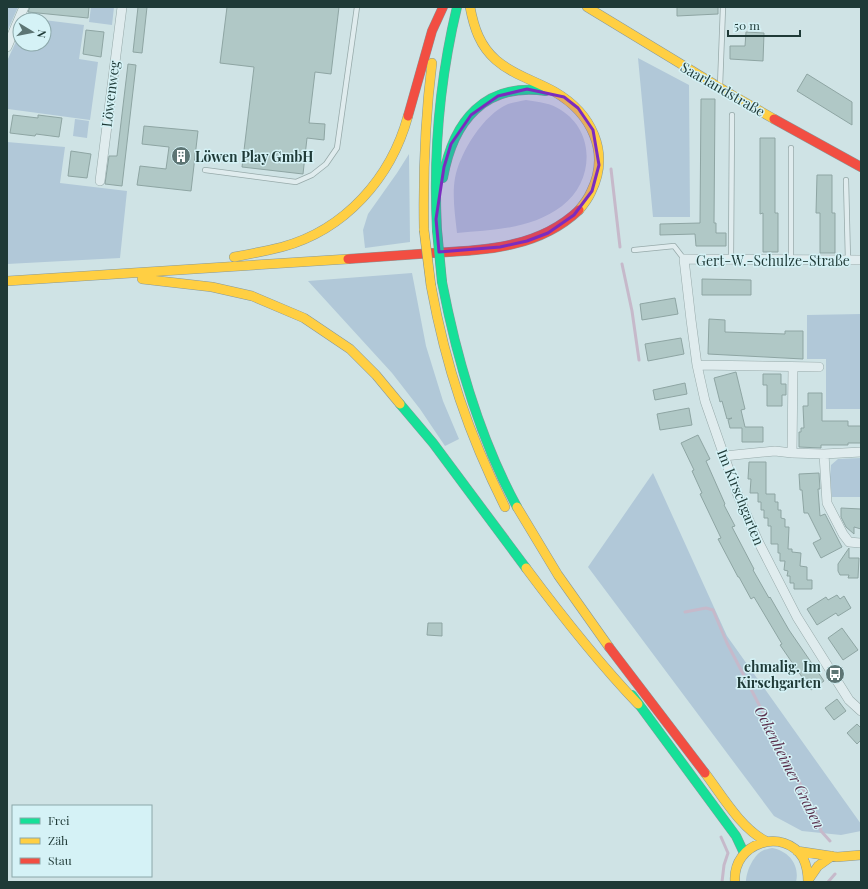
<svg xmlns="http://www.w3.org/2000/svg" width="868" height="889" font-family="'Playfair Display',serif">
<rect width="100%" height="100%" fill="#cfe3e5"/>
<path fill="#b1c8d8" d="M7 7H18L7 32Z
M91 7H114L112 25 89 22Z
M44 20 84 25 79 59 98 62 90 120 8 109 7 116V61L20 33V44H44Z
M638 58 689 85 690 217H653Z
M526 100C539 102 551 103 561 110 596 132 594 182 562 206 532 229 493 230 457 233 455 215 452 195 455 178 460 152 484 114 508 104 514 102 521 101 526 100Z
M75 119 89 121 87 138 73 136Z
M7 142 65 147 60 183 127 191 120 258 7 264Z
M409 154 410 242 365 248 363 230 368 214 397 173Z
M412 273 426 346 443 401 459 439 445 446 420 409 392 373 308 281Z
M861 314V409H826V359H807V315Z
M861 458V497H832L830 477 831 465 838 459Z
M653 473 727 636 861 824V831L841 835 802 831 774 816 588 567Z
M772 848C789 851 800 865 796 882H746C746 872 753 856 762 851 765 849 769 849 772 848Z"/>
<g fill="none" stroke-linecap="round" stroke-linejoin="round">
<path stroke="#c6b9ca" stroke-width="3" d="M611 169 620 247
M622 264 632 311 639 360
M685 612 706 608 713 610 727 643 819 820 821 831 830 841
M721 837 728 853 724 865 722 882
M828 882 835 874"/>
</g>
<path fill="#b0c8c6" stroke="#8ea5a3" d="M30 7H89L88 18 28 12Z
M138 7H147L142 53 133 52Z
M227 7H339L331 74 315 72 309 123 325 124 324 140 307 138 303 174 242 167 254 67 220 63Z
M677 7H718V14L677 16Z
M86 30 104 32 101 57 83 54Z
M746 32 764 33 763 61 730 59V46H745Z
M128 64 136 65 122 186 105 184 109 156H117Z
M807 74 852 102V125L797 91Z
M701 99H715L714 223H716V233H726V246H696L695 234 660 235V224L700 223Z
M13 115 38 118V115L62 118 59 137 36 134 35 136 10 133Z
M144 126 198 131 191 191 137 185 140 166 166 169 169 147 142 144Z
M760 138H775V213H778V252H763V213L760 214Z
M71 151 91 154 87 178 68 176Z
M817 175H832V213H835V253H820V213H816Z
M702 279 751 280V295H702Z
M675 298 678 314 642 320 640 304Z
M709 319 725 320V332L785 334V331H803V359L708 354Z
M681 338 684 354 648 361 645 344Z
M736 372 745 409 741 410 745 427H763V442H742V428H730L728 420 732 418 727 419 722 401 720 402 714 378Z
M763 374H781V384H786V395H782V406H767V385H763Z
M685 383 687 394 655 400 653 390Z
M808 393H822V421H848V426H861V443H848V445H821V448L799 447V432H801V428H804L803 406H808Z
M689 408 692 425 660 430 657 414Z
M698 435 710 459 706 461 725 504 724 505 735 526 732 527 754 569 753 570 769 598 770 597 789 630 824 681 811 690 780 645 782 644 754 597 751 599 739 577H738L718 539 721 538 700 494 702 493 692 471 694 470 681 443Z
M749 462H766V494H775V502H778V510H781V518L785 519V527H789L788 549H792V552L801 553 800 566 807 567V580H812V589H794V583H790V576H787L788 571 784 570 785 561H780V553H778V544H771V526H768V518H764V510H761V502H758V493H750L751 479H748Z
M819 473 820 489H818L820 516 825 514 842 547 821 558 813 543 821 539 808 513H804L802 490H800L799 474Z
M841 508 861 509V529L854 527V534L846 527 841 517Z
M849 548V558H859L858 578H848L849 575H840L838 571V564Z
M837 595 840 599 844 596 851 608 838 616 836 613 817 625 807 609 826 597 828 600Z
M428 623H442V636L427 635Z
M842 628 858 650 843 660 828 638Z
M837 699 846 711 834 720 825 708Z
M857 724 861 728V740L857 744 847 733Z"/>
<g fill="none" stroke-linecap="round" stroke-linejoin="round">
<defs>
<path id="lane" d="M720 86 723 7
M791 148V259
M205 170 296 182 312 175 326 164 337 148 357 7
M846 180 848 260
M634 250 674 246 684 259
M731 259 732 115"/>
<path id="street" d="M7 47 24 7
M100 181 122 7
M861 260 684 259 691 320 697 365 705 401 737 493 758 541 797 617 849 700 861 711
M697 365 819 367
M792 453 793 367
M824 454 827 503 843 534 849 542 860 543
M724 456 775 451 792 453 824 454 861 452"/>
<path id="fast" d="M443 178C453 121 485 82 546 91
M437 230C433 153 439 82 457 7
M442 282C457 360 479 437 517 507
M400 404 433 443 526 568
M632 695 736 836 744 853"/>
<path id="slow" d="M470 7C474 28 480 46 496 60 513 75 536 81 555 92 591 113 611 152 591 192 588 199 584 204 579 210
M587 7 732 95 774 119
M424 230C423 174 425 119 432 63
M234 257C250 254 266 251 282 247 345 230 391 178 408 116
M142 279 212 287 252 296 304 318 350 349 376 375 400 404
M7 281 348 259
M431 286C446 367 468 433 505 507
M517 507 558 575 609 647
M526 568C561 615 597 661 638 704
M705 773C721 794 741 829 766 841
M797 851 837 857 861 855
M809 879 818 866 832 856
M735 882C732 842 784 827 803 858 807 866 808 873 808 882"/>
<path id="jam" d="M408 116 432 31 443 7
M774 119 861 167
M348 259C376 257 405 255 433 253 486 250 539 248 579 210
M609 647 705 773"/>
</defs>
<use href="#lane" stroke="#97aaaa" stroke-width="6"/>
<use href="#street" stroke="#97aaaa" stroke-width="10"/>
<use href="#fast" stroke="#88999a" stroke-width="10"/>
<use href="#slow" stroke="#88999a" stroke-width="10"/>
<use href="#jam" stroke="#88999a" stroke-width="10"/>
<use href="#lane" stroke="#e0ecee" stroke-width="4.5"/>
<use href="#street" stroke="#e0ecee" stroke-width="9"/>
<use href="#fast" stroke="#16e098" stroke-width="9"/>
<use href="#slow" stroke="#ffcf43" stroke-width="9"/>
<use href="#jam" stroke="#f24e42" stroke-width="9"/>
<defs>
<path id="fast-bridge" d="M437 230 442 282"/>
<path id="slow-bridge" d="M424 230 431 286"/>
</defs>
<use href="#fast-bridge" stroke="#7e8f8f" stroke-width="10" stroke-linecap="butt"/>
<use href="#slow-bridge" stroke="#7e8f8f" stroke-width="10" stroke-linecap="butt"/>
<use href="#fast-bridge" stroke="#16e098" stroke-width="9"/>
<use href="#slow-bridge" stroke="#ffcf43" stroke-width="9"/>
</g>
<path fill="#7b2cbf" fill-opacity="0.2" stroke="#7b2cbf" stroke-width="3" stroke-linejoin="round" d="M527 89 564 97 578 108 593 130 599 165 592 191 574 215 548 233 527 241 500 247 439 252 436 219 444 167 451 144 471 115 498 96Z"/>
<defs>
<symbol id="building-disc" viewBox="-11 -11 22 22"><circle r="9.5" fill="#5d7574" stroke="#d5f2f6"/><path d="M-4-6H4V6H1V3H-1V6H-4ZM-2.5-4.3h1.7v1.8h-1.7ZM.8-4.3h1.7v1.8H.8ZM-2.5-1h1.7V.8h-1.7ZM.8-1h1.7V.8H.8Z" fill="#fff"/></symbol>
<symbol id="bus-disc" viewBox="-11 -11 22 22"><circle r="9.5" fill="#5d7574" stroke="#d5f2f6"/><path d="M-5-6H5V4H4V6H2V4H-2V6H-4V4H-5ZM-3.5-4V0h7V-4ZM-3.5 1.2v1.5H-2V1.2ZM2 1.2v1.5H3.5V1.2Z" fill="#fff"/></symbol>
</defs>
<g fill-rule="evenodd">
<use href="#building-disc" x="170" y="145" width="22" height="22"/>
<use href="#bus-disc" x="824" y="663" width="22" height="22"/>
</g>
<g text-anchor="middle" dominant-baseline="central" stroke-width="3" stroke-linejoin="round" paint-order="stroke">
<g font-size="14" fill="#1f3a37" stroke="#d5f2f6">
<text transform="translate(723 89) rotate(30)">Saarlandstraße</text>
<text transform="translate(110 94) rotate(-83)">Löwenweg</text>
<text x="773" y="260">Gert-W.-Schulze-Straße</text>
<text transform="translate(741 497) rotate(68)">Im Kirschgarten</text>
</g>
<g font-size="14" font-weight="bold" fill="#1f3a37" stroke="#d5f2f6" text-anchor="start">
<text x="195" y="156">Löwen Play GmbH</text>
<text x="821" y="666" text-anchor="end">ehmalig. Im<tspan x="821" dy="16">Kirschgarten</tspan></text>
</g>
<g font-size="15" font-style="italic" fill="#5a2e4b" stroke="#d5f2f6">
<text transform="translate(790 767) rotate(63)">Ockenheimer Graben</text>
</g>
</g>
<rect width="868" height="889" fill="none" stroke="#1f3a37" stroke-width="16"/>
<rect x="12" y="805" width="140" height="72" fill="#d5f2f6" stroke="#8ca8aa"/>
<rect x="20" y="818" width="20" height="6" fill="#16e098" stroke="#8ca8aa"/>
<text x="48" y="825" font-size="12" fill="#1f3a37">Frei</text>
<rect x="20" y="838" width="20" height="6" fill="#ffcf43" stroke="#8ca8aa"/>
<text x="48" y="845" font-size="12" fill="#1f3a37">Zäh</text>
<rect x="20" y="858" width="20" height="6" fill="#f24e42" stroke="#8ca8aa"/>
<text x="48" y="865" font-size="12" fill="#1f3a37">Stau</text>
<g transform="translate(32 32) rotate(100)"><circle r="19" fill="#d5f2f6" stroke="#8ca8aa"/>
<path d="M0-3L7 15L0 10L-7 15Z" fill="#5d7574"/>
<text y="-6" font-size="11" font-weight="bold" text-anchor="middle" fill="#1f3a37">N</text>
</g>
<path d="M728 30v6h72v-6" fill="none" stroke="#1f3a37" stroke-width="2"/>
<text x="734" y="30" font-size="12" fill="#1f3a37" stroke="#d5f2f6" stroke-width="3" paint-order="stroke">50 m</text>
</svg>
